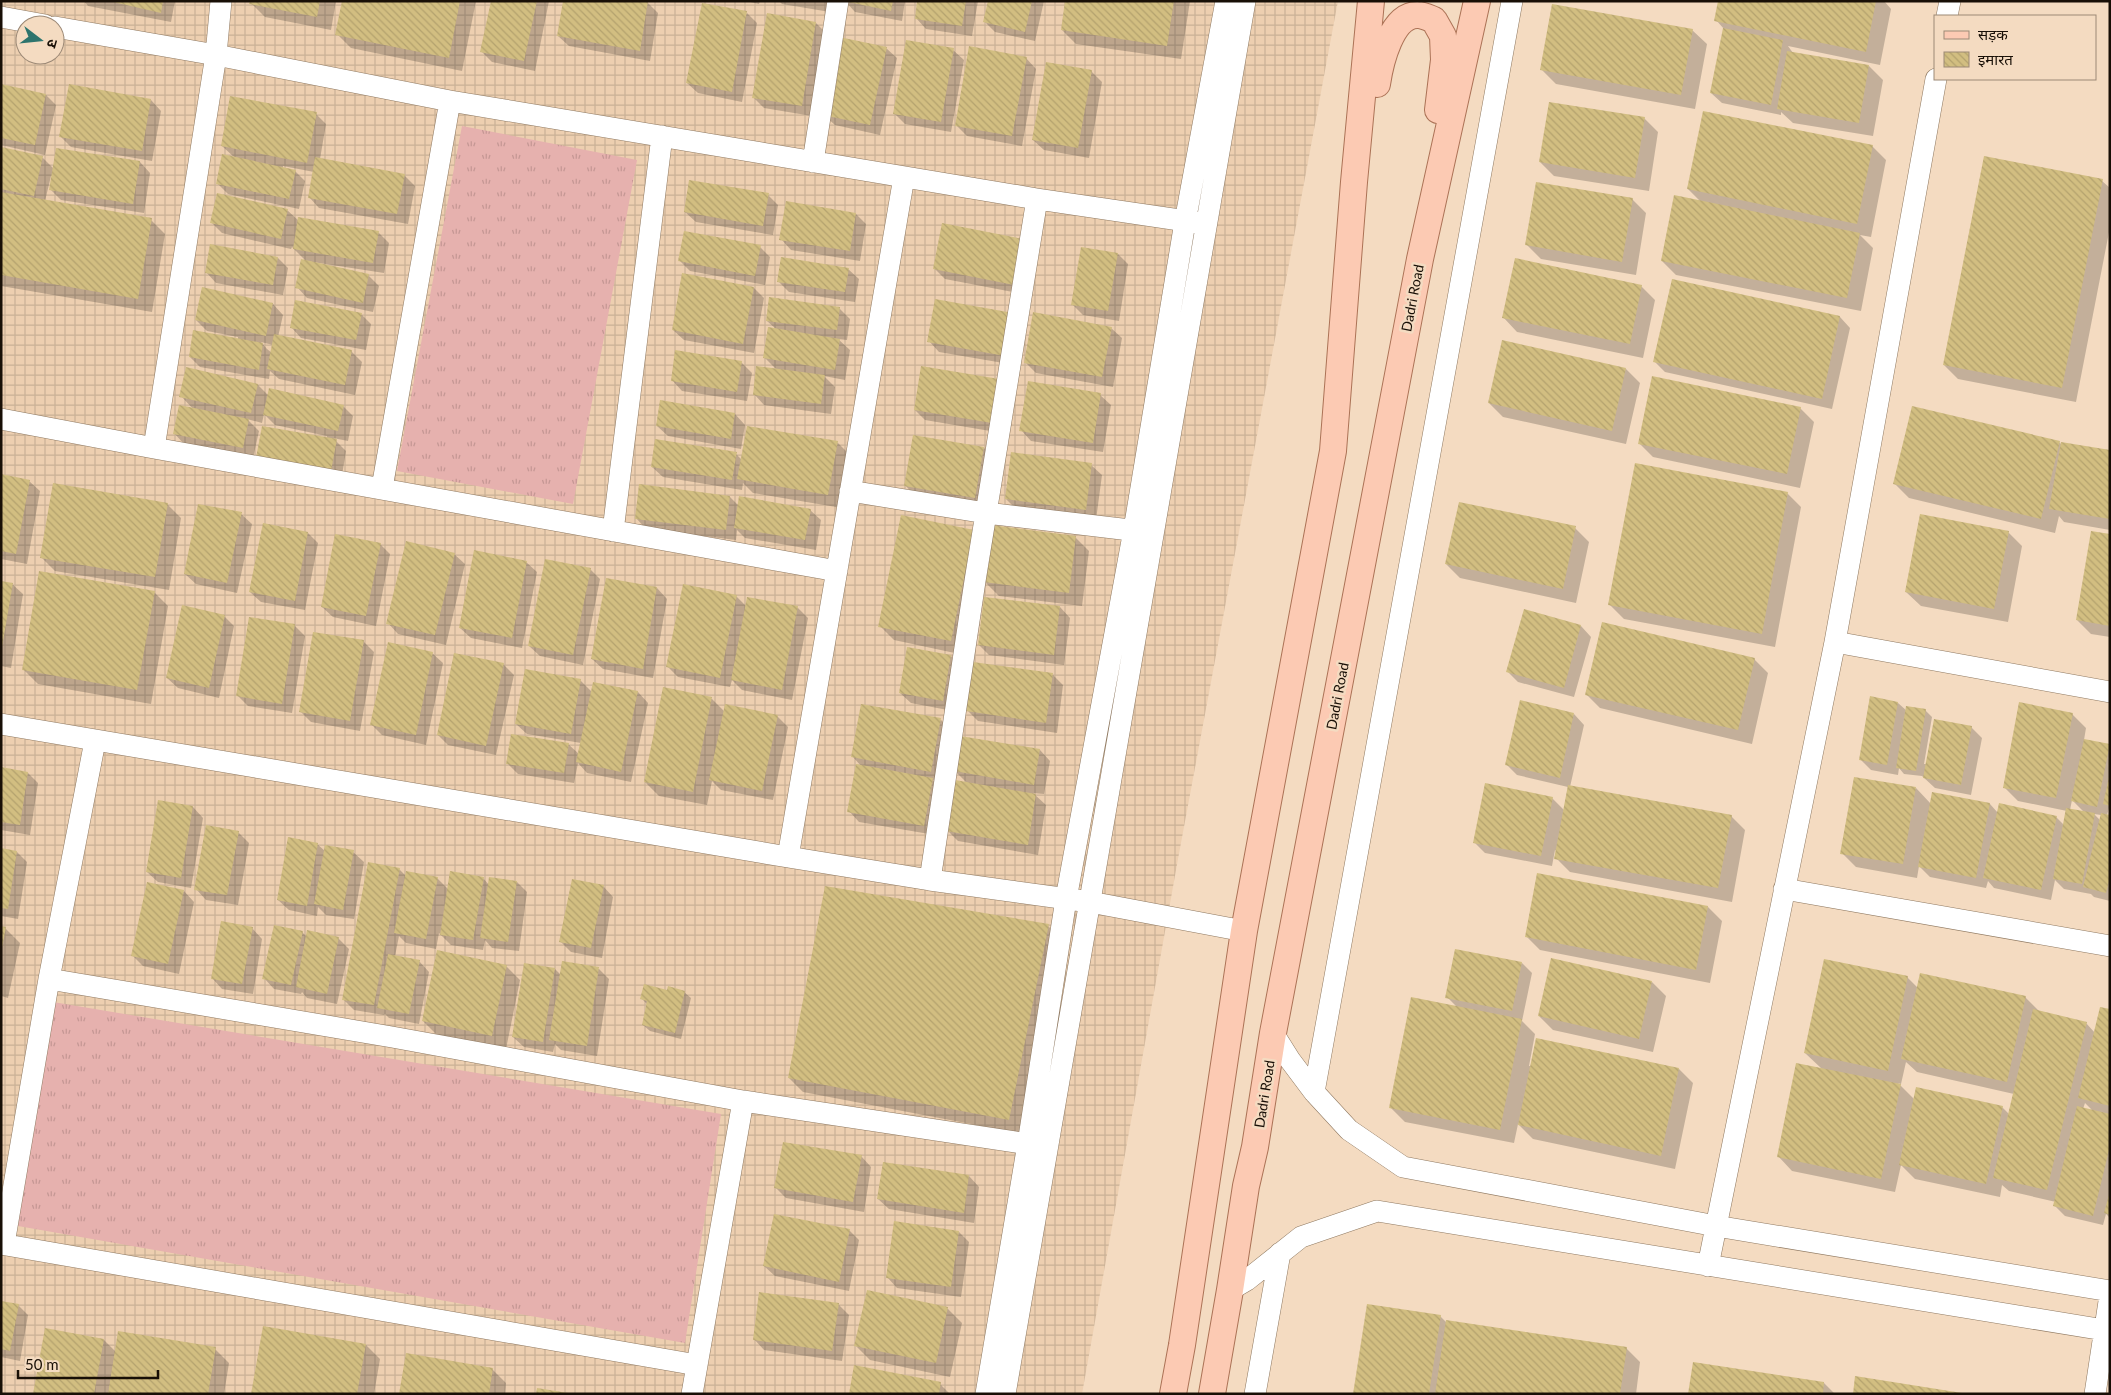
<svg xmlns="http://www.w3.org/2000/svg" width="2111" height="1395" font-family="Lato,'Noto Sans Devanagari',sans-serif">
<defs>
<pattern id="industrial-grid" width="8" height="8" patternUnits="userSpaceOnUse" patternTransform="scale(1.25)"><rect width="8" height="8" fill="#edcfb0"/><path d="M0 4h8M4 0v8" fill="none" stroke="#cab196"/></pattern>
<pattern id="grass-tufts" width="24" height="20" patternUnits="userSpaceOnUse" patternTransform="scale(1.25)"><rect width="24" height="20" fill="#e6b1ae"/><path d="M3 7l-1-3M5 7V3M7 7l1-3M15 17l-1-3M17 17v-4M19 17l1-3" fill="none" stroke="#c59794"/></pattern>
<pattern id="building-back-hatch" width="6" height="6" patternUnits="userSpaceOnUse" patternTransform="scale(1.25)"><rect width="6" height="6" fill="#d2be81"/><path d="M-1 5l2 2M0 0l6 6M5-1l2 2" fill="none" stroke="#b4a26e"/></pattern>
</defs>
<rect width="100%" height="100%" fill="#f4dbc1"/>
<path fill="url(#industrial-grid)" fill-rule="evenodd" d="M1 1H1338L1178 859 1082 1394H1ZM25 25H55V55H25Z"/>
<path fill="url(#grass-tufts)" d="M462 126 637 160 573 504 397 471Z
M47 1001 721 1114 685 1343 18 1226Z"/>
<path fill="#0003" fill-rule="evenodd" d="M84 1H175L171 22 88 6Z
M251 1H336L331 30 265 17 251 3Z
M343 1H476L462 71 351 48 337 34Z
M492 1H549L535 71 492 62 482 52Z
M746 1H760L759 4Z
M779 1H832L830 12 782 4Z
M845 1H905L902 21 855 12Z
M919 1H978L972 36 926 29 916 18Z
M989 1H1044L1035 41 995 32 985 22Z
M1066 1H1190L1181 59 1076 44 1062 30Z
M1719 1H1884L1891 9 1880 65 1788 46 1793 53 1869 66 1883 80 1873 136 1793 123 1781 112V115L1722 103 1711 93 1724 29 1716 20Z
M647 2 658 13 650 61 569 46 558 36Z
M747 13 757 23 742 102 698 93 687 83Z
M816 23 826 33 812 116 764 108 753 97Z
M1692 30 1707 44 1695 109 1556 84 1542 70Z
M886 48 897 58 880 135 835 125 824 115Z
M953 50 964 60 951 132 905 124 895 114Z
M1026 58 1036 69 1022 146 967 136 956 125Z
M1091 71 1102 82 1089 158 1044 150 1033 140Z
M1 85 46 95 56 105 45 155 1 145Z
M151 100 161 111 152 161 71 147 60 136Z
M316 114 326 124 320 159 404 175 415 186 408 224 319 208 309 197 314 172 283 166V168L295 171 305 181 299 209 228 194 217 183 234 157 222 146Z
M1644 118 1658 132 1649 191 1554 176 1540 162Z
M1872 146 1886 160 1871 237 1860 235 1873 248 1861 311 1676 275 1662 261 1701 202 1688 189Z
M1 148 42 157 54 169 57 149 140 162 150 173 144 213 61 200 51 190 53 177 51 176 45 201 151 220 165 234 152 312 1 286Z
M2102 181 2110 188V227L2076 402 1958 379 1944 365Z
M768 195 778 205 773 235 696 222 685 212Z
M1632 199 1646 213 1636 275 1541 259 1527 245Z
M287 210 299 221 378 232 389 243 384 273 306 261 292 247 291 249 222 233 212 223Z
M856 214 866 224 860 261 791 250 781 239Z
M1027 241 1029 295 945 279 934 268Z
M760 247 770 257 765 285 690 271 680 261Z
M1118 254 1128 264 1119 321 1083 315 1072 304Z
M278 258 288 268 283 295 216 283 206 272Z
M848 269 859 279 855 302 789 292 778 281Z
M368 275 379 286 373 312 307 298 297 287Z
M1641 286 1655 300 1643 358 1517 332 1503 317Z
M754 288 764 298 754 353 684 340 673 330Z
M936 300 1015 365 939 352 929 341Z
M273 304 283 315 278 337 351 351 362 362 355 395 279 379 270 371 269 379 200 367 190 357 238 340V337L207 331 196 320ZM261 342 273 345 272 353 267 349Z
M839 308 850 319 847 340 838 339 850 350 845 380 824 376 835 387 831 414 764 405 754 394 777 370 764 357 776 329 767 321Z
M361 314 371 324 366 350 301 338 291 327Z
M1840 317 1850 328 1832 409 1665 372 1655 362Z
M1111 328 1122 338 1113 387 1036 373 1025 362Z
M741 362 752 373 747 401 682 391 672 380Z
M922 368 1002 433 925 420 915 410Z
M1626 369 1640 383 1626 444 1503 417 1489 403Z
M258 385 269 396 343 406 353 416 348 441 333 438 346 451 341 481 268 468 326 439 327 436 275 425 264 414 262 423 247 419 259 431 253 458 184 444 174 433 194 410 181 396Z
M1100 395 1111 405 1103 452 1031 441 1021 430Z
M1800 408 1814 422 1800 488 1653 457 1639 443Z
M735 414 745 425 741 449 668 436 657 426Z
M837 442 851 456 842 508 753 493 743 483 742 490 663 477 652 467 736 454 742 460Z
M2059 442 2062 445 2110 452V530L2064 522 2059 516 2055 533 1909 498 1895 484Z
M984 448 994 459 985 508 915 496 905 485Z
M1091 465 1102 475 1096 520 1016 509 1006 499Z
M1 476 29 481 40 491 27 564 1 559Z
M1787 493 1801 507 1775 647 1624 619 1610 605Z
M730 497 739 506 810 510 821 520 816 550 745 538 737 530 736 540 646 529 636 518Z
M167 504 181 518 169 590 55 571 41 557Z
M241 514 252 524 237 593 196 584 185 574Z
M1575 528 1589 542 1576 603 1460 578 1446 564Z
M973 531 964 655 894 640 880 626Z
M2008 532 2022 546 2008 622 1921 606 1906 592Z
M308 533 318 543 305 610 261 602 250 592Z
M2110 536V637L2091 634 2077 620Z
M1075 537 1089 551 1082 606 999 596 985 582Z
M380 544 390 554 376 626 333 617 322 607Z
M454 554 465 564 446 645 398 634 388 623Z
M526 562 537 572 522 648 471 638 460 628Z
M590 569 600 579 583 665 540 656 529 646Z
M1 582 12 584 23 594 11 668 1 666Z
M657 588 667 599 653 678 603 669 592 659Z
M154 592 168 606 151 704 38 684 24 670Z
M736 596 746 606 797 607 808 618 792 700 742 690 732 680 730 687 678 677 667 666Z
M985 598 1060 607 1070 618 1064 665 989 655 979 645Z
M1525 611 1581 626 1591 637 1574 697 1518 682 1508 672Z
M224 616 234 626 219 698 178 688 167 678Z
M294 625 305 636 292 713 248 706 238 696Z
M363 641 374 652 360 731 311 722 301 712Z
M432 653 443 663 426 745 382 735 372 725Z
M951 656 961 667 953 711 911 703 900 693Z
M1754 659 1768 673 1752 744 1600 708 1586 694Z
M974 663 1053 675 1063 685 1057 733 978 721 967 710Z
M503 664 514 675 496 755 448 745 438 735Z
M580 680 592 692H638L648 703 631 782 587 773 578 763 574 783 518 774 508 764 568 744 579 754 581 743 527 734 516 724Z
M664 689 712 699 724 711 777 716 788 727 773 800 721 790 712 781 707 805 659 796 645 782Z
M1871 698 1898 703 1907 711 1925 710 1932 717 1924 764H1927L1971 727 1982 738 1971 795 1935 788 1922 776 1904 774 1899 768 1898 775 1871 770 1860 759Z
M1574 714 1584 725 1570 787 1731 816 1745 830 1732 902 1570 872 1556 858 1557 851 1555 850 1552 866 1485 853 1475 843 1552 798 1564 810 1568 787 1517 775 1507 765Z
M2072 714 2086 728 2084 740 2110 746V809L2109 808 2107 815 2110 816V901L2094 897 2091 894 2064 889 2055 880 2051 900 1994 888 1988 881 1986 888 1930 877 1919 866 1917 878 1856 867 1842 853 1916 788 1931 804H1990L1998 813 2056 817 2064 825 2067 811 2018 801 2004 787ZM2072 800 2084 812 2070 810ZM2094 814 2101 815 2100 820Z
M941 720 951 730 942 781 933 780 943 790 935 835 859 822 849 811 862 767 853 757Z
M1040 750 1050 761 1044 794 1033 793 1046 805 1038 855 958 841 948 831 968 784 955 771Z
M1 769 28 773 38 783 30 835 1 830Z
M159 801 193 807 203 818 191 888 158 882 147 872Z
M238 832 249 843 238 905 206 900 196 889Z
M317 844 325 851 353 852 364 862 354 919 326 915 318 907 317 916 289 910 278 900Z
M1 850 17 852 27 862 18 919 1 916Z
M399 869 406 876 437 878 448 889 483 878 489 885 517 882 527 892 519 951 492 948 485 940 483 950 451 945 439 933 436 949 406 943 399 936 395 956 419 961 429 972 419 1024 389 1018 385 1014 384 1015 354 1010 343 999Z
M603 886 613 897 602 958 571 952 561 942Z
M184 891 194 902 179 974 143 966 133 956Z
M1708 907 1722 921 1710 983 1540 950 1526 936Z
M1048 926 1062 940 1023 1134 803 1092 789 1078Z
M1 928 6 929 20 943 8 998 1 996Z
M252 928 262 939 253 994 222 989 212 978Z
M302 932 307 937 338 938 349 949 337 1004 307 998 302 992 301 994 274 989 264 978Z
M1522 963 1532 973 1522 1021 1535 1034 1529 1066 1679 1069 1693 1083 1675 1169 1533 1139 1518 1124 1514 1143 1405 1122 1391 1108 1457 1007 1447 997Z
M506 966 520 980 506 1049 437 1035 423 1021Z
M555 969 561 975 599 969 609 979 597 1056 561 1050 555 1044 553 1052 524 1047 513 1037Z
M1907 977 1918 988 2025 997 2039 1011 2086 1023 2095 1033 2110 1010V1218L2106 1214 2103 1225 2065 1216 2055 1206 2056 1202 2009 1191 2002 1185 2000 1197 1915 1179 1901 1165 1895 1192 1792 1171 1778 1156 1822 1069 1805 1053ZM1906 1062 1917 1072 2014 1094 2009 1114 2002 1107 1915 1100 1898 1083 1901 1084ZM2085 1103 2093 1111 2083 1109Z
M1652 982 1666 996 1653 1052 1553 1030 1539 1016Z
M668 991 684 992 691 998 681 1039 650 1031 643 1025 648 1005 642 999Z
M861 1156 871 1167 864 1212 786 1198 776 1188Z
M884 1164 969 1176 979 1187 974 1223 889 1209 878 1199Z
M849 1230 859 1240 849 1291 775 1276 764 1266Z
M959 1232 969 1242 961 1297 897 1288 887 1277Z
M868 1291 948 1309 962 1323 950 1377 870 1360 856 1346Z
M1 1302 18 1305 28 1315 20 1361 1 1357Z
M839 1305 849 1315 842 1361 764 1350 754 1339Z
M1440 1316 1447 1323 1626 1348 1640 1362 1636 1394H1355Z
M46 1330 104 1340 116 1352 215 1349 229 1363 224 1394H35Z
M366 1345 380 1359 374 1394H252Z
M492 1369 506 1383 505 1394H400Z
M1824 1383 1835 1394H1690Z
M940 1384 950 1394H850Z"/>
<path fill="url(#building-back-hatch)" d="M109 1H163L161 13Z
M250 1H320L317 17 249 4Z
M342 1H460L449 58 335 35Z
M491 1H537L524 61 480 52Z
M563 1H648L640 51 557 36Z
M844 1H893L891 11Z
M917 1H966L962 26 915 19Z
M988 1H1032L1025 32 983 22Z
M1065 1H1174L1167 46 1061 30Z
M1718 1H1876L1866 52 1714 21Z
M702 3 747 11 732 92 686 83Z
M1552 4 1693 29 1681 95 1540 70Z
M767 13 816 22 802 106 752 98Z
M1723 28 1783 40 1771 105 1710 93Z
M839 37 887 47 870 125 823 115Z
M906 40 954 48 941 122 893 114Z
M969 46 1027 57 1012 136 955 126Z
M1787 51 1869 65 1859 123 1777 109Z
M1046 62 1092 70 1078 148 1032 140Z
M1 84 46 94 35 145 1 138Z
M69 84 151 99 142 151 59 137Z
M230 96 317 112 307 163 221 146Z
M1549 102 1645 117 1635 178 1539 162Z
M1703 111 1873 145 1857 224 1687 189Z
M1 147 43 156 34 196 1 189Z
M56 148 140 161 133 204 49 190Z
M222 154 296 170 289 199 216 184Z
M1984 156 2103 179 2062 388 1943 365Z
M315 157 405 174 397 214 308 198Z
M689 180 769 193 763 226 684 212Z
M1536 182 1633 198 1622 262 1525 245Z
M1 192 152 218 138 299 1 275Z
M217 193 288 209 281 239 210 223Z
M1674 195 1860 233 1847 298 1661 261Z
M786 201 856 213 850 251 779 240Z
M298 217 379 231 373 263 293 249Z
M942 223 1028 240 1019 286 933 269Z
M684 231 761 245 755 276 678 261Z
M210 244 278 257 273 285 205 273Z
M1081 247 1118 253 1108 311 1071 305Z
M781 257 849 268 845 292 777 282Z
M1515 258 1642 285 1630 344 1502 318Z
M301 259 369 274 363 303 295 288Z
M682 273 754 287 743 344 672 330Z
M1672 279 1840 316 1822 399 1653 362Z
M202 287 273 303 266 336 195 320Z
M769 297 840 307 837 330 766 321Z
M935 299 1013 313 1005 356 927 342Z
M295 300 362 313 356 340 290 328Z
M1033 312 1112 327 1102 377 1024 363Z
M768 327 840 339 835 370 763 358Z
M193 330 263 343 259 370 189 357Z
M274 334 352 350 345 385 267 369Z
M1502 340 1626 368 1612 431 1488 403Z
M675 350 742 361 737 392 671 381Z
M756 366 825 375 821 404 753 395Z
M921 366 999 379 992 423 914 410Z
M186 367 258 384 251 413 179 397Z
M1652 376 1801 407 1787 474 1638 444Z
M1028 381 1101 393 1093 443 1019 431Z
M269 388 344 405 338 431 263 415Z
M660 400 735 413 731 439 656 426Z
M179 405 249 419 243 448 173 434Z
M1912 406 2060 441 2041 519 1893 484Z
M262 426 337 439 331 471 256 458Z
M747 426 838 441 828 495 737 479Z
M913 435 984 447 975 498 904 486Z
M655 439 737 452 732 480 651 467Z
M2061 442 2110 450V519L2049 509Z
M1011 452 1092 463 1086 510 1005 499Z
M1635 463 1788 492 1762 634 1608 605Z
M1 474 30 480 16 554 1 551Z
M53 483 168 503 155 577 40 558Z
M639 484 730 496 726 530 635 519Z
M739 496 811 509 805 540 734 528Z
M1459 502 1576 526 1563 589 1445 564Z
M198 504 242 512 227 583 184 574Z
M1920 514 2009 531 1994 609 1905 592Z
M901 515 974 530 951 641 878 627Z
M263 523 308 532 295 601 249 592Z
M991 525 1076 536 1069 593 984 582Z
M2091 531 2110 534V626L2076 620Z
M335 534 381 543 366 616 321 607Z
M406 541 455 553 435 635 386 624Z
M474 550 527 561 512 638 459 628Z
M545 559 591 568 573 655 528 646Z
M39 571 155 591 137 690 22 670Z
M606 578 657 587 643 669 591 659Z
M1 581 13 583 2 647H1Z
M683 584 737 595 720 678 666 667Z
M747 597 798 606 782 690 731 680Z
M984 597 1060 606 1054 655 978 645Z
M182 605 225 615 209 688 166 678Z
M1524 609 1581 625 1564 688 1506 672Z
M249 617 295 624 282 704 236 696Z
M1602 622 1755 658 1738 730 1585 695Z
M313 632 364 640 350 721 299 712Z
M388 642 433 652 416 735 370 725Z
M907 647 951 655 943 701 899 693Z
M454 653 504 663 486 746 437 735Z
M973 662 1053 673 1046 723 966 711Z
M525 669 581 679 571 734 515 724Z
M593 682 638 691 621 772 576 762Z
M663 687 712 697 693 792 644 782Z
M1870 696 1898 702 1887 765 1859 760Z
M1520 700 1574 713 1560 778 1505 765Z
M2019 702 2073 713 2056 798 2003 788Z
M725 704 778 715 762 791 709 780Z
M861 704 941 718 931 772 851 757Z
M1906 706 1926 709 1916 771 1896 768Z
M1934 719 1972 726 1961 785 1923 778Z
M511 734 569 743 564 773 506 764Z
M960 736 1040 749 1034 785 954 771Z
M2084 739 2110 744 2097 807 2071 801Z
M856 764 933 778 924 826 847 812Z
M1 767 28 772 20 825 1 822Z
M1854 777 1916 787 1903 864 1840 854Z
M2109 777H2110V806L2103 804Z
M955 780 1036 794 1028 845 946 831Z
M1485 783 1553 797 1541 856 1473 843Z
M1568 785 1732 815 1718 888 1554 859Z
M1932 792 1990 803 1976 878 1918 867Z
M158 800 193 806 181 878 146 872Z
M1999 803 2057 816 2041 890 1983 878Z
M2066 808 2095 813 2082 884 2053 879Z
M2101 813 2110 815V878L2106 893 2083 887Z
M206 825 239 831 227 895 194 890Z
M288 837 318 843 307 906 277 900Z
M325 845 354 850 343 910 314 904Z
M1 848 17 851 8 909 1 908Z
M368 862 400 868 374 1005 342 1000Z
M406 871 438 877 426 939 394 933Z
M450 871 484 877 473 940 440 935Z
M1537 873 1708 906 1696 970 1525 937Z
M489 877 517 881 508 942 480 938Z
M572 879 604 885 591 948 559 942Z
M147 882 184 890 168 964 131 956Z
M825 886 1049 924 1009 1120 788 1078Z
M221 921 253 927 242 984 211 979Z
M274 925 303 931 291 985 262 979Z
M1 926 6 927 2 948H1Z
M307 930 339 937 327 994 296 987Z
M1455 949 1522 962 1512 1011 1445 998Z
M437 950 507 965 492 1036 422 1021Z
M388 954 420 960 409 1014 377 1008Z
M1551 958 1652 981 1639 1039 1538 1016Z
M1824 959 1908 976 1888 1071 1804 1053Z
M562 961 599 967 587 1046 549 1040Z
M524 963 555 968 543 1042 512 1037Z
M1920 973 2026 996 2007 1082 1901 1059Z
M644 984 667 990 668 986 685 991 675 1033 642 1025 647 1001 640 999Z
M1411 997 1522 1019 1500 1130 1389 1108Z
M2100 1007 2110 1009V1106L2078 1098Z
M2033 1009 2087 1022 2047 1190 1993 1178Z
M1536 1038 1679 1068 1661 1156 1518 1125Z
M1796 1063 1901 1084 1881 1179 1777 1157Z
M1916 1087 2003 1106 1986 1184 1899 1165Z
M2077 1106 2110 1114V1146L2093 1216 2053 1206Z
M783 1142 862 1155 853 1202 774 1188Z
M883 1162 969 1175 964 1213 877 1199Z
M2110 1191V1215L2104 1213Z
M774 1214 850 1229 839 1282 763 1266Z
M894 1221 959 1231 951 1287 886 1278Z
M867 1290 948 1307 936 1363 854 1346Z
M759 1292 839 1303 832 1351 753 1340Z
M1 1301 19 1304 10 1351 1 1349Z
M1367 1304 1441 1315 1429 1394H1353Z
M1446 1320 1627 1347 1620 1394H1435Z
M263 1326 366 1344 357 1394H251Z
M45 1328 104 1339 94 1394H33Z
M118 1331 216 1347 208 1394H108Z
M406 1353 493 1368 489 1394H399Z
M1693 1362 1824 1382 1823 1394H1688Z
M854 1365 941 1382 939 1394H849Z
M1855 1376 1962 1393V1394H1853Z
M537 1388 568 1393V1394H536Z"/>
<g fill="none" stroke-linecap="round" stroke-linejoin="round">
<defs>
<path id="minor" d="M1947 16 1950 1
M1 17 45 25
M55 27 216 55 450 101 1037 199 1200 223
M813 162 838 1
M1 419 154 448 837 571
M154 448 216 55 221 1
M382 488 450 101
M850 491 986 513 1147 532
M613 531 662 136
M1835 642 2110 692
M1 724 788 857 930 880 1090 902 1244 931
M788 857 904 177
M930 880 975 581 1037 199
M1784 889 2110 946
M49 979 392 1037 743 1101 1042 1146
M1273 1033 1290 1060 1314 1092 1349 1130 1403 1167 1716 1226 2110 1291
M1314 1092 1512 1
M1 1244 697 1365
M4 1244 49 979 95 741
M1708 1266 1835 642 1936 79
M1230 1290 1247 1280 1301 1237 1377 1211 2110 1331
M692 1394 743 1101
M986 1394 1028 1144 1066 899 1134 530 1185 222 1226 1
M1005 1394 1245 1
M1255 1394 1280 1253
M2095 1394 2110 1295"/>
<path id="major" d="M1377 84C1380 64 1391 14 1418 15 1423 15 1429 18 1434 20L1443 36 1444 60 1438 110
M1173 1394 1182 1345 1244 931 1333 451 1354 182 1371 1
M1212 1394 1230 1290 1246 1186 1255 1147 1273 1033 1420 259 1477 1"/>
</defs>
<use href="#minor" stroke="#8f7961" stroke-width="22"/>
<use href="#major" stroke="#ab7256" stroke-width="28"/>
<use href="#minor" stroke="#fff" stroke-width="21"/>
<use href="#major" stroke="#fccab3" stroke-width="26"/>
</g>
<g text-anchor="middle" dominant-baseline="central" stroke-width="5" stroke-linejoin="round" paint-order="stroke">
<g font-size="14" fill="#180f06" stroke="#f4dbc1">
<text transform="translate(1412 298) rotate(-79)">Dadri Road</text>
<text transform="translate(1337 696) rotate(-79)">Dadri Road</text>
<text transform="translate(1264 1094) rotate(-81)">Dadri Road</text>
</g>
</g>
<rect width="2111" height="1395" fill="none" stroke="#180f06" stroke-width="5"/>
<rect x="1934" y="15" width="162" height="65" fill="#f4dbc1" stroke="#9c8976"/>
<rect x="1944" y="31" width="25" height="8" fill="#fccab3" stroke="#9c8976"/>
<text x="1978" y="40" font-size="15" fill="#180f06">सड़क</text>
<rect x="1944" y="52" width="25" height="15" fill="url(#building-back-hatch)" stroke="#9c8976"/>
<text x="1978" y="65" font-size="15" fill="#180f06">इमारत</text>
<g transform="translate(40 40) rotate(106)"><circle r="24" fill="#f4dbc1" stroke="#9c8976"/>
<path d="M0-4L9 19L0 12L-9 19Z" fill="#2d746d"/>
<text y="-8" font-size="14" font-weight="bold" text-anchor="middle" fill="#180f06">उ</text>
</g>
<path d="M18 1370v8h140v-8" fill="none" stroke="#180f06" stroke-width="2.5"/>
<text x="25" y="1370" font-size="15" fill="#180f06" stroke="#f4dbc1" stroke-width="4" paint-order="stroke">50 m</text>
</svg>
